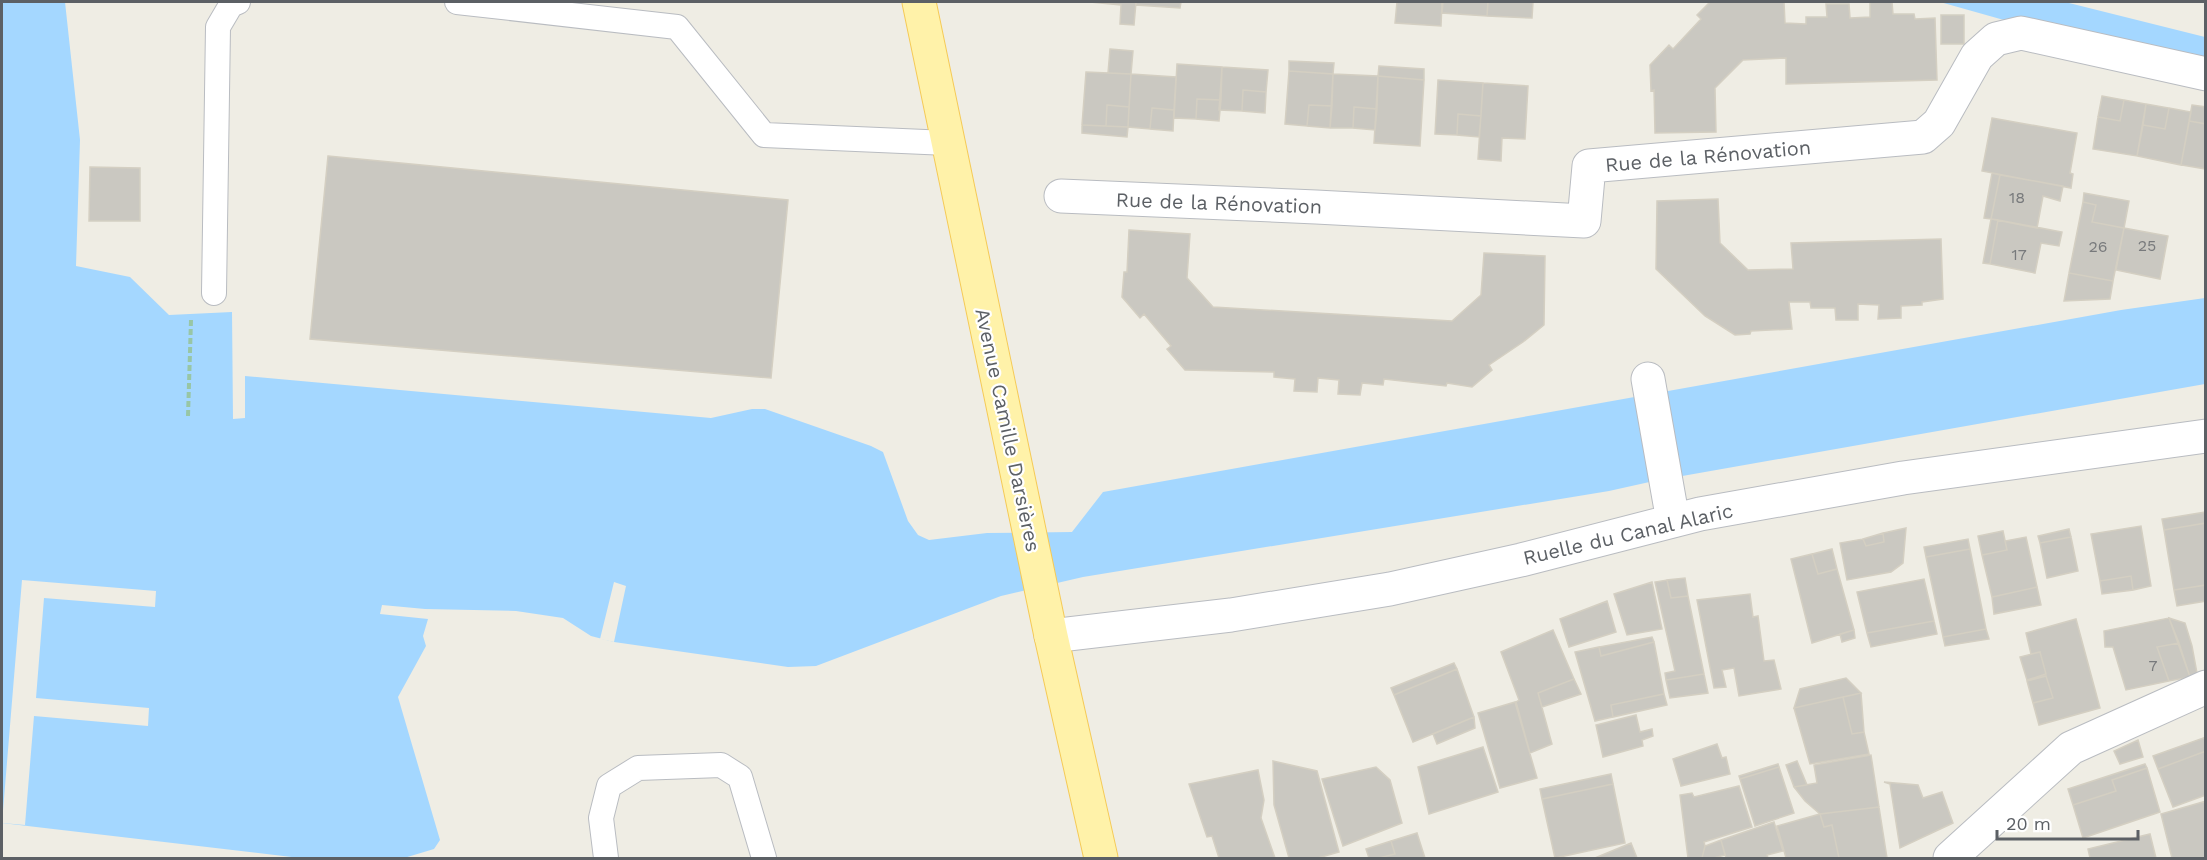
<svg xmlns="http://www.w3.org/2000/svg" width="2207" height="860" font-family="'Work Sans',sans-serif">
<rect width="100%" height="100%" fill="#efede4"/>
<path fill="#a4d7ff" d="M2 2H65L80 140 76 266 130 277 169 315 232 312 233 419 245 418V376L711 418 752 409H765L871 446 883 452 908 521 918 535 929 540 987 533 1072 532 1103 492 2121 310 2205 298V384L1654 481 1609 491 1083 577 1001 596 816 666 788 667 614 642 591 636 563 618 516 611 425 609 382 605 380 614 428 619 423 636 426 646 398 697 440 840 434 849 404 858H300L2 823Z
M1940 2H2065L2205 37V67L2131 56Z"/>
<path fill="#efede4" d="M22 580 156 591 155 607 44 598 36 698 149 708 148 726 34 716 25 825 2 823Z
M614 582 626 586 614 642 600 639Z"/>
<path fill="#cac8c1" stroke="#d4cfc2" stroke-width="1.5" d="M1090 2H1136L1134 25 1120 24 1121 5Z
M1136 2H1181L1180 8 1136 5Z
M1397 2H1442L1441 26 1395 23Z
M1443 2H1488L1487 16 1442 13Z
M1488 2H1533L1532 18 1487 16Z
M1710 2H1784L1785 23 1806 24V17H1827L1826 4H1849L1850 18 1870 17V2H1892L1893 14H1914L1915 19 1935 18 1937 80 1786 84V58L1743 60 1715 88 1716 132 1655 133 1654 90 1651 91 1650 65 1669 45 1673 49 1701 19 1697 15Z
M1941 15H1964V44H1941Z
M1110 49 1133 51 1131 74 1108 73Z
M1289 61 1334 63 1333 74 1289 71Z
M1177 64 1222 67 1221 100 1197 99 1196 119 1174 118Z
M1379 66 1424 69V80L1378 76Z
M1222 67 1268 70 1266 92 1243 90 1242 111 1219 110Z
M1289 71 1333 74 1332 106 1309 105 1307 126 1285 124Z
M1086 72 1131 74 1129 107 1107 105 1106 126 1082 125Z
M1131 74 1176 77 1174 110 1152 108 1150 129 1128 127Z
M1333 74 1378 76 1377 109 1354 107 1353 128H1330Z
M1378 76 1424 80 1420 146 1374 143Z
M1438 80 1483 83 1481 116 1458 114 1457 135 1435 134Z
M1483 83 1528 86 1525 139 1502 138 1501 161 1478 159Z
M1243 90 1266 92 1265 113 1242 111Z
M2102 96 2124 100 2120 121 2098 117Z
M1197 99 1221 100 1219 121 1196 119Z
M2124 100 2146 104 2137 156 2093 149 2098 117 2120 121Z
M2146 104 2169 108 2165 129 2143 125Z
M1107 105 1129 107 1128 127 1106 126Z
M1309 105 1332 106 1330 128 1307 126Z
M2192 105 2206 107V124L2189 121Z
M1354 107 1377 109 1375 130 1353 128Z
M1152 108 1174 110 1173 131 1150 129Z
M2169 108 2191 112 2181 165 2137 156 2143 125 2165 129Z
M1458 114 1481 116 1479 137 1457 135Z
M1992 118 2077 133 2070 173 2073 174 2071 188 1982 171Z
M2189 121 2206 124V169L2181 165Z
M1082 125 1128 127 1127 137 1082 133Z
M328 156 788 200 771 378 310 339Z
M90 167 140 168V221H89Z
M1992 173 2000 175 1991 219 1984 218Z
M2000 175 2063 186 2060 201 2043 196 2037 228 1991 219Z
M2084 193 2129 201 2124 228 2092 222 2096 205 2083 202Z
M1718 199 1720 243 1748 270 1793 269 1791 243 1941 239 1943 299 1922 302V305L1901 306V318L1878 319 1879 305 1858 304V320H1836L1835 308H1811L1810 302H1789L1792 329 1751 331 1750 334 1735 335 1705 316 1656 269 1657 201Z
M2083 202 2096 205 2092 222 2124 228 2113 281 2069 273Z
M1991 219 1998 220 1990 264 1983 263Z
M1998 220 2062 232 2059 246 2041 243 2035 273 1990 264Z
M2124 228 2168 236 2160 279 2116 270Z
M1129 230 1190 234 1187 278 1213 307 1452 321 1481 295 1484 253 1545 256 1544 325 1523 342 1489 365 1492 370 1472 387 1447 383 1446 386 1384 379 1383 385 1362 383 1360 395 1338 394 1339 380 1318 378 1317 392 1294 391 1295 379 1274 377V372L1185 370 1167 349 1171 346 1144 314 1140 318 1122 297 1124 272H1127Z
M2069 273 2113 281 2110 299 2064 301Z
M2206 512V523L2164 530 2162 519Z
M2206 523V585L2174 590 2164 530Z
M2141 526 2151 586 2133 590 2131 576 2100 581 2091 534Z
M1906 528 1903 563 1891 572 1847 580 1840 543 1863 539 1866 546 1884 542 1883 533Z
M2069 529 2071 537 2040 543 2038 536Z
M2003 531 2007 550 1982 555 1978 536Z
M1883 533 1884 542 1866 546 1863 539Z
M2026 537 2037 587 1992 597 1982 555 2007 550 2005 541Z
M2071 537 2078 571 2047 578 2040 543Z
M1968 539 1970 549 1926 557 1924 547Z
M1832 549 1837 569 1818 574 1812 554Z
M1970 549 1986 629 1943 637 1926 557Z
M1812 554 1818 574 1837 569 1854 630 1812 643 1791 559Z
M2131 576 2133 590 2102 594 2100 581Z
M1685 578 1688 596 1671 598 1667 580Z
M1924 579 1934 621 1867 633 1857 592Z
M1667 580 1671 598 1688 596 1704 674 1666 680 1665 673 1675 671 1655 582Z
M1652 582 1662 629 1627 635 1614 594Z
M2206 585V601L2177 606 2174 590Z
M2037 587 2041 605 1994 614 1992 597Z
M1750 594 1753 617 1758 616 1764 661 1774 660 1781 689 1739 696 1734 668 1722 670 1726 687 1714 688 1697 600Z
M1607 601 1616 632 1569 647 1560 619Z
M2169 618 2185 623 2192 646 2197 673 2190 677Z
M2169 618 2179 643 2157 647 2169 681 2126 690 2113 647H2105L2104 631Z
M2076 619 2100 708 2039 725 2033 703 2053 698 2046 676 2027 680 2046 674 2040 652 2031 654 2026 633Z
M1934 621 1937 634 1871 647 1867 633Z
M1986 629 1989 639 1945 646 1943 637Z
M1553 630 1574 679 1538 693 1552 744 1530 753 1516 702 1519 700 1501 652Z
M1854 630 1855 638 1842 642 1840 634Z
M1652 637 1654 642 1601 656 1599 647Z
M1654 642 1664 694 1611 705 1613 717 1595 721 1575 652 1599 647 1601 656Z
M2179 643 2190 677 2169 681 2157 647Z
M2040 652 2046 674 2027 680 2020 657Z
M1454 663 1457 669 1394 695 1391 688Z
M1457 669 1474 717 1413 742 1394 695Z
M1704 674 1708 693 1670 698 1666 680Z
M2046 676 2053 698 2033 703 2027 681Z
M1846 678 1861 693 1794 708 1800 689Z
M1574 679 1581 694 1542 707 1538 693Z
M1861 693 1864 732 1852 734 1843 697Z
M1664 694 1667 705 1613 717 1611 705Z
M1843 697 1852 734 1864 732 1869 754 1810 764 1794 708Z
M1515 702 1537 778 1500 788 1478 713Z
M1636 715 1640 732 1652 729 1653 736 1642 740 1643 746 1603 757 1596 725Z
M1474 717 1475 728 1437 744 1433 734Z
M2206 737V751L2158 769 2153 756Z
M2138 740 2143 757 2120 764 2114 751Z
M1717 744 1722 758 1726 757 1730 774 1681 786 1673 759Z
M1483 747 1498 792 1429 814 1418 767Z
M2206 751V795L2173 807 2158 769Z
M1871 755 1879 807 1820 814 1805 801 1794 787 1817 783 1814 765Z
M1273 761 1317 771 1339 852 1318 858H1289L1274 805Z
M1797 761 1807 785 1794 787 1786 765Z
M1778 764 1779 767 1740 779 1739 776Z
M2145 764 2147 768 2112 780 2116 791 2073 805 2068 789Z
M1376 767 1390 780 1402 823 1343 846 1322 779Z
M1779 767 1794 813 1755 826 1740 779Z
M2147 768 2160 812 2083 838 2073 805 2116 791 2112 780Z
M1258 770 1264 800 1261 818 1275 858H1219L1212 836 1207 837 1189 784Z
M1611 774 1613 784 1542 799 1540 789Z
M1884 782 1918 785 1923 798 1942 792 1953 823 1900 848 1890 784Z
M1613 784 1625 843 1555 858 1542 799Z
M1739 786 1752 827 1704 842 1705 846 1702 858H1688L1680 795 1692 793 1694 797Z
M2206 801V858H2172L2161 814Z
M1879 807 1887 858H1839L1832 825 1824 827 1820 814Z
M1820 814 1824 827 1832 825 1839 858H1786L1777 826Z
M1774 822 1783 851 1767 855 1768 858H1726L1721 840Z
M1417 833 1425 858H1379L1395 854 1391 841Z
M2150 834 2156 858H2090L2088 849Z
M1721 840 1725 855 1714 858H1702L1705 846Z
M1391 841 1395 854 1379 858H1369L1366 849Z
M1631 843 1637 858H1595Z"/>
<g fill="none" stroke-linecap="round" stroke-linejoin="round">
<defs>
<path id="service" d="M457 2 677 27 764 135 948 143
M214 293 218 27 231 5 238 2
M606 858 601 818 609 786 638 768 721 765 740 777 764 858"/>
<path id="minor" d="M1061 196 1316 207 1584 221 1589 166 1923 137 1939 123 1977 56 1996 39 2021 33 2206 74
M1648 379 1673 521
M1051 636 1231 615 1390 589 1521 560 1700 514 1903 478 2206 436
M1950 858 2071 748 2206 687"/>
<path id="primary" d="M919 2 1051 636 1101 858"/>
</defs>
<use href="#service" stroke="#b9bcc1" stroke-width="26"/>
<use href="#minor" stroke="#b9bcc1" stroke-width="35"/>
<use href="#primary" stroke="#f5ca57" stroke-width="35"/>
<path stroke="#98c6a5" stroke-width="4" stroke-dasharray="6 3" stroke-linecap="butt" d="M188 416 191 320"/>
<use href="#service" stroke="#fff" stroke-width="24"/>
<use href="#minor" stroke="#fff" stroke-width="33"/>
<use href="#primary" stroke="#fff2a9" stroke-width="33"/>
</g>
<g text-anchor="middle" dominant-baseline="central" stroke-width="4.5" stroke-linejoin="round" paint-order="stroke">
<g font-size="16" fill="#787a7c">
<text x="2017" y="197">18</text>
<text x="2147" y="245">25</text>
<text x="2098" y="246">26</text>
<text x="2019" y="254">17</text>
<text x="2153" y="665">7</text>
</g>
<g font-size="20" fill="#5c6065" stroke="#fff">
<text transform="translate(1708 156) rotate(-5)">Rue de la Rénovation</text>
<text transform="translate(1219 203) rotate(2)">Rue de la Rénovation</text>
<text transform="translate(1008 430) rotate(78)">Avenue Camille Darsières</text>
<text transform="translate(1628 534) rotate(-13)">Ruelle du Canal Alaric</text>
</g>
</g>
<rect width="2207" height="860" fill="none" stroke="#5c6065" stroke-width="6"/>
<path d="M1997 830v9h141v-9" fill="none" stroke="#5c6065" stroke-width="3"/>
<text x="2006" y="830" font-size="18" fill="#5c6065" stroke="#ffffff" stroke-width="4.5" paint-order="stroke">20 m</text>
</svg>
